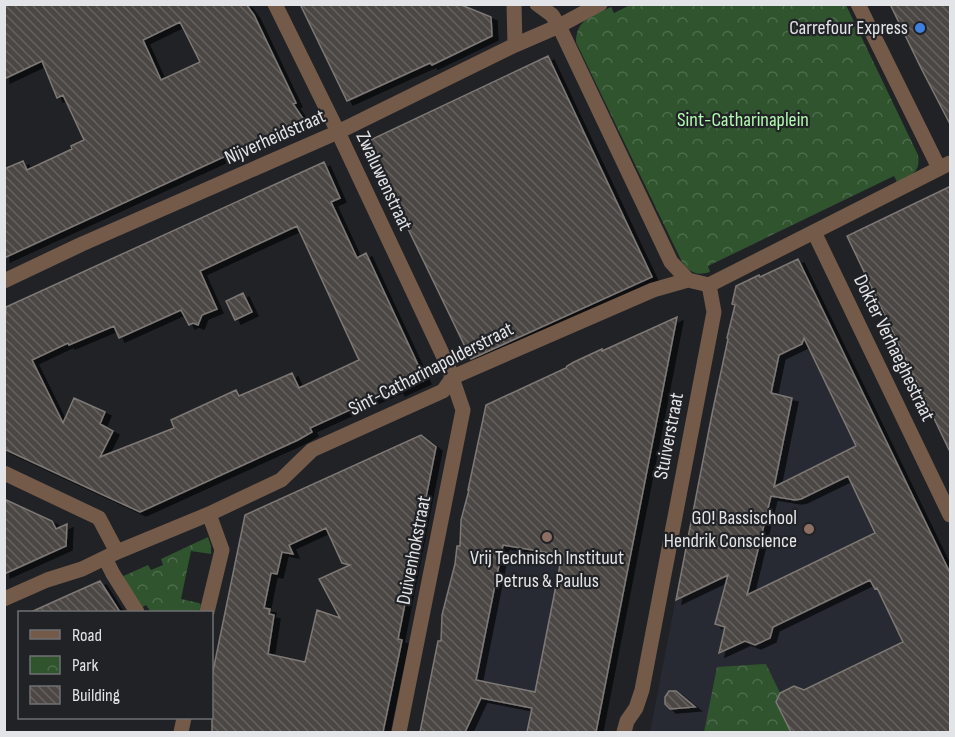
<svg xmlns="http://www.w3.org/2000/svg" width="955" height="737" font-family="'Sofia Sans Condensed',sans-serif">
<defs>
<pattern id="park-crowns" width="20" height="18" patternUnits="userSpaceOnUse" patternTransform="scale(1.5)"><rect width="20" height="18" fill="#2f542e"/><path d="M2 6a3 3 0 1 1 6 0M12 15a3 3 0 1 1 6 0" fill="none" stroke="#4d6c4c"/></pattern>
<pattern id="building-back-hatch" width="6" height="6" patternUnits="userSpaceOnUse" patternTransform="scale(1.5)"><rect width="6" height="6" fill="#4c4744"/><path d="M-1 5l2 2M0 0l6 6M5-1l2 2" fill="none" stroke="#66615f"/></pattern>
<filter id="shadow"><feDropShadow dx="6" dy="4" stdDeviation="0" flood-color="#0009"/></filter>
</defs>
<rect width="100%" height="100%" fill="#212226"/>
<path fill="#272a33" d="M832 328 950 575 849 729 835 732H650L686 546 771 393 779 356Z
M602 349 603 351 637 367 667 373 596 732H420L439 643 438 641 439 640 443 624 450 585H449L451 583 454 566H453L455 564 458 547 457 546 459 545 480 432H482L481 427 484 423H482L486 405 566 369 567 366Z"/>
<path fill="url(#park-crowns)" d="M632 4 846 5 918 155C921 173 911 175 897 182L894 176 708 266 710 272C697 276 690 273 682 262L576 42C576 19 593 16 611 7L614 13Z
M208 537 211 546V554L191 551 181 599 199 603 201 605 199 612H151L146 605 141 608 121 577 148 565 151 570 163 565 161 559Z
M766 664 780 693 776 702 791 732H704L717 667Z"/>
<path fill="url(#building-back-hatch)" stroke="#7e7976" stroke-width="1.5" fill-rule="evenodd" filter="url(#shadow)" d="M4 4H246L254 15 296 103 293 104 304 120 4 258V169L23 161 27 170 72 149 71 146 84 140 63 95 57 98 42 61 4 79ZM180 22 200 62 161 80 143 40Z
M300 4H459L491 17 492 36 432 65 430 63 347 101Z
M890 4H951V126L921 68Z
M548 56 652 277 471 359 366 142Z
M324 162 340 198 331 202 357 258 366 253 425 380 399 392 398 388 310 428 312 432 298 440 140 512 4 449V339L6 307ZM297 226 359 360 299 388 292 373 239 396 236 390 171 420 174 428 100 457 113 431 100 424 105 412 74 398 63 423 32 360 68 343 69 345 114 326 119 338 181 310 189 325 193 323 198 325 202 315 217 309 200 271Z
M951 186V454L847 236Z
M798 259 951 575V732H791L776 702 780 693 794 686 804 690 903 642 877 588 875 589 870 580 773 627 770 638 755 645 745 641 719 653 725 627 715 624 728 575 676 600 712 414 728 339 727 338 735 305 732 304 736 286 759 275 760 277ZM804 338 856 446 774 487 792 398 771 393 779 355 802 344ZM848 476 875 533 747 595 771 496 795 500 801 499Z
M243 293 252 312 235 320 226 301Z
M677 317 596 732H527L532 708 481 698 465 732H420L438 641H441L442 615 455 564 457 546H460L461 520 469 490H468L486 405 566 368 567 366 574 362 602 349V351ZM503 545 562 555 535 692 476 680Z
M421 435 436 447 398 639 402 640 383 732H212V676L245 515ZM326 528 342 563 350 565 319 579 340 618 317 610 305 662 268 654 274 615 269 614 270 609 264 608 271 573 277 574 282 552 293 554 289 545Z
M4 499 52 521 56 529 67 524 66 546 4 574Z
M100 581 120 612H31L73 593Z
M669 691H676L695 707 670 709 665 704V697Z"/>
<g fill="none" stroke-linecap="round" stroke-linejoin="round">
<path stroke="#735a49" stroke-width="15" d="M275 4 338 132 448 366 463 410 399 732
M514 4 515 45
M537 4 552 15 559 26 671 262 688 280 709 285 950 163
M858 4 939 168
M814 232 950 515
M4 281 82 244 338 132 515 45 559 26 600 4
M4 473 99 518 117 552
M105 558 113 574 137 612
M4 599 47 580 82 569 117 552 209 514 281 480 312 450 443 391 453 377 653 290 688 280
M207 612 222 550 209 514
M181 732 184 718
M624 732 627 721 636 708 642 690 714 312 709 285"/>
</g>
<circle fill="#3f7fe0" stroke="#212226" stroke-width="2" cx="920" cy="28" r="6"/>
<g fill="#8d6e63" stroke="#212226" stroke-width="2">
<circle cx="809" cy="529" r="6"/>
<circle cx="547" cy="537" r="6"/>
</g>
<g text-anchor="middle" dominant-baseline="central" stroke-width="4.5" stroke-linejoin="round" paint-order="stroke">
<g font-size="20" fill="#e3e4e7" stroke="#212226" text-anchor="end">
<text x="908" y="28">Carrefour Express</text>
<text x="797" y="518">GO! Bassischool<tspan x="797" dy="23">Hendrik Conscience</tspan></text>
<text x="547" y="558" text-anchor="middle">Vrij Technisch Instituut<tspan x="547" dy="23">Petrus &amp; Paulus</tspan></text>
</g>
<g font-size="20" fill="#b2faaf" stroke="#212226">
<text x="743" y="120">Sint-Catharinaplein</text>
</g>
<g font-size="20" fill="#e3e4e7" stroke="#212226">
<text transform="translate(275 137) rotate(-24)">Nijverheidstraat</text>
<text transform="translate(384 181) rotate(65)">Zwaluwenstraat</text>
<text transform="translate(894 348) rotate(64)">Dokter Verhaeghestraat</text>
<text transform="translate(431 369) rotate(-27)">Sint-Catharinapolderstraat</text>
<text transform="translate(669 436) rotate(-79)">Stuiverstraat</text>
<text transform="translate(414 550) rotate(-79)">Duivenhokstraat</text>
</g>
</g>
<rect width="955" height="737" fill="none" stroke="#e3e4e7" stroke-width="12"/>
<rect x="18" y="611" width="195" height="108" fill="#212226" stroke="#6f7073" stroke-width="1.5"/>
<rect x="30" y="630" width="30" height="9" fill="#735a49" stroke="#6f7073" stroke-width="1.5"/>
<text x="72" y="641" font-size="18" fill="#e3e4e7">Road</text>
<rect x="30" y="656" width="30" height="18" fill="url(#park-crowns)" stroke="#6f7073" stroke-width="1.5"/>
<text x="72" y="671" font-size="18" fill="#e3e4e7">Park</text>
<rect x="30" y="686" width="30" height="18" fill="url(#building-back-hatch)" stroke="#6f7073" stroke-width="1.5"/>
<text x="72" y="701" font-size="18" fill="#e3e4e7">Building</text>
</svg>
